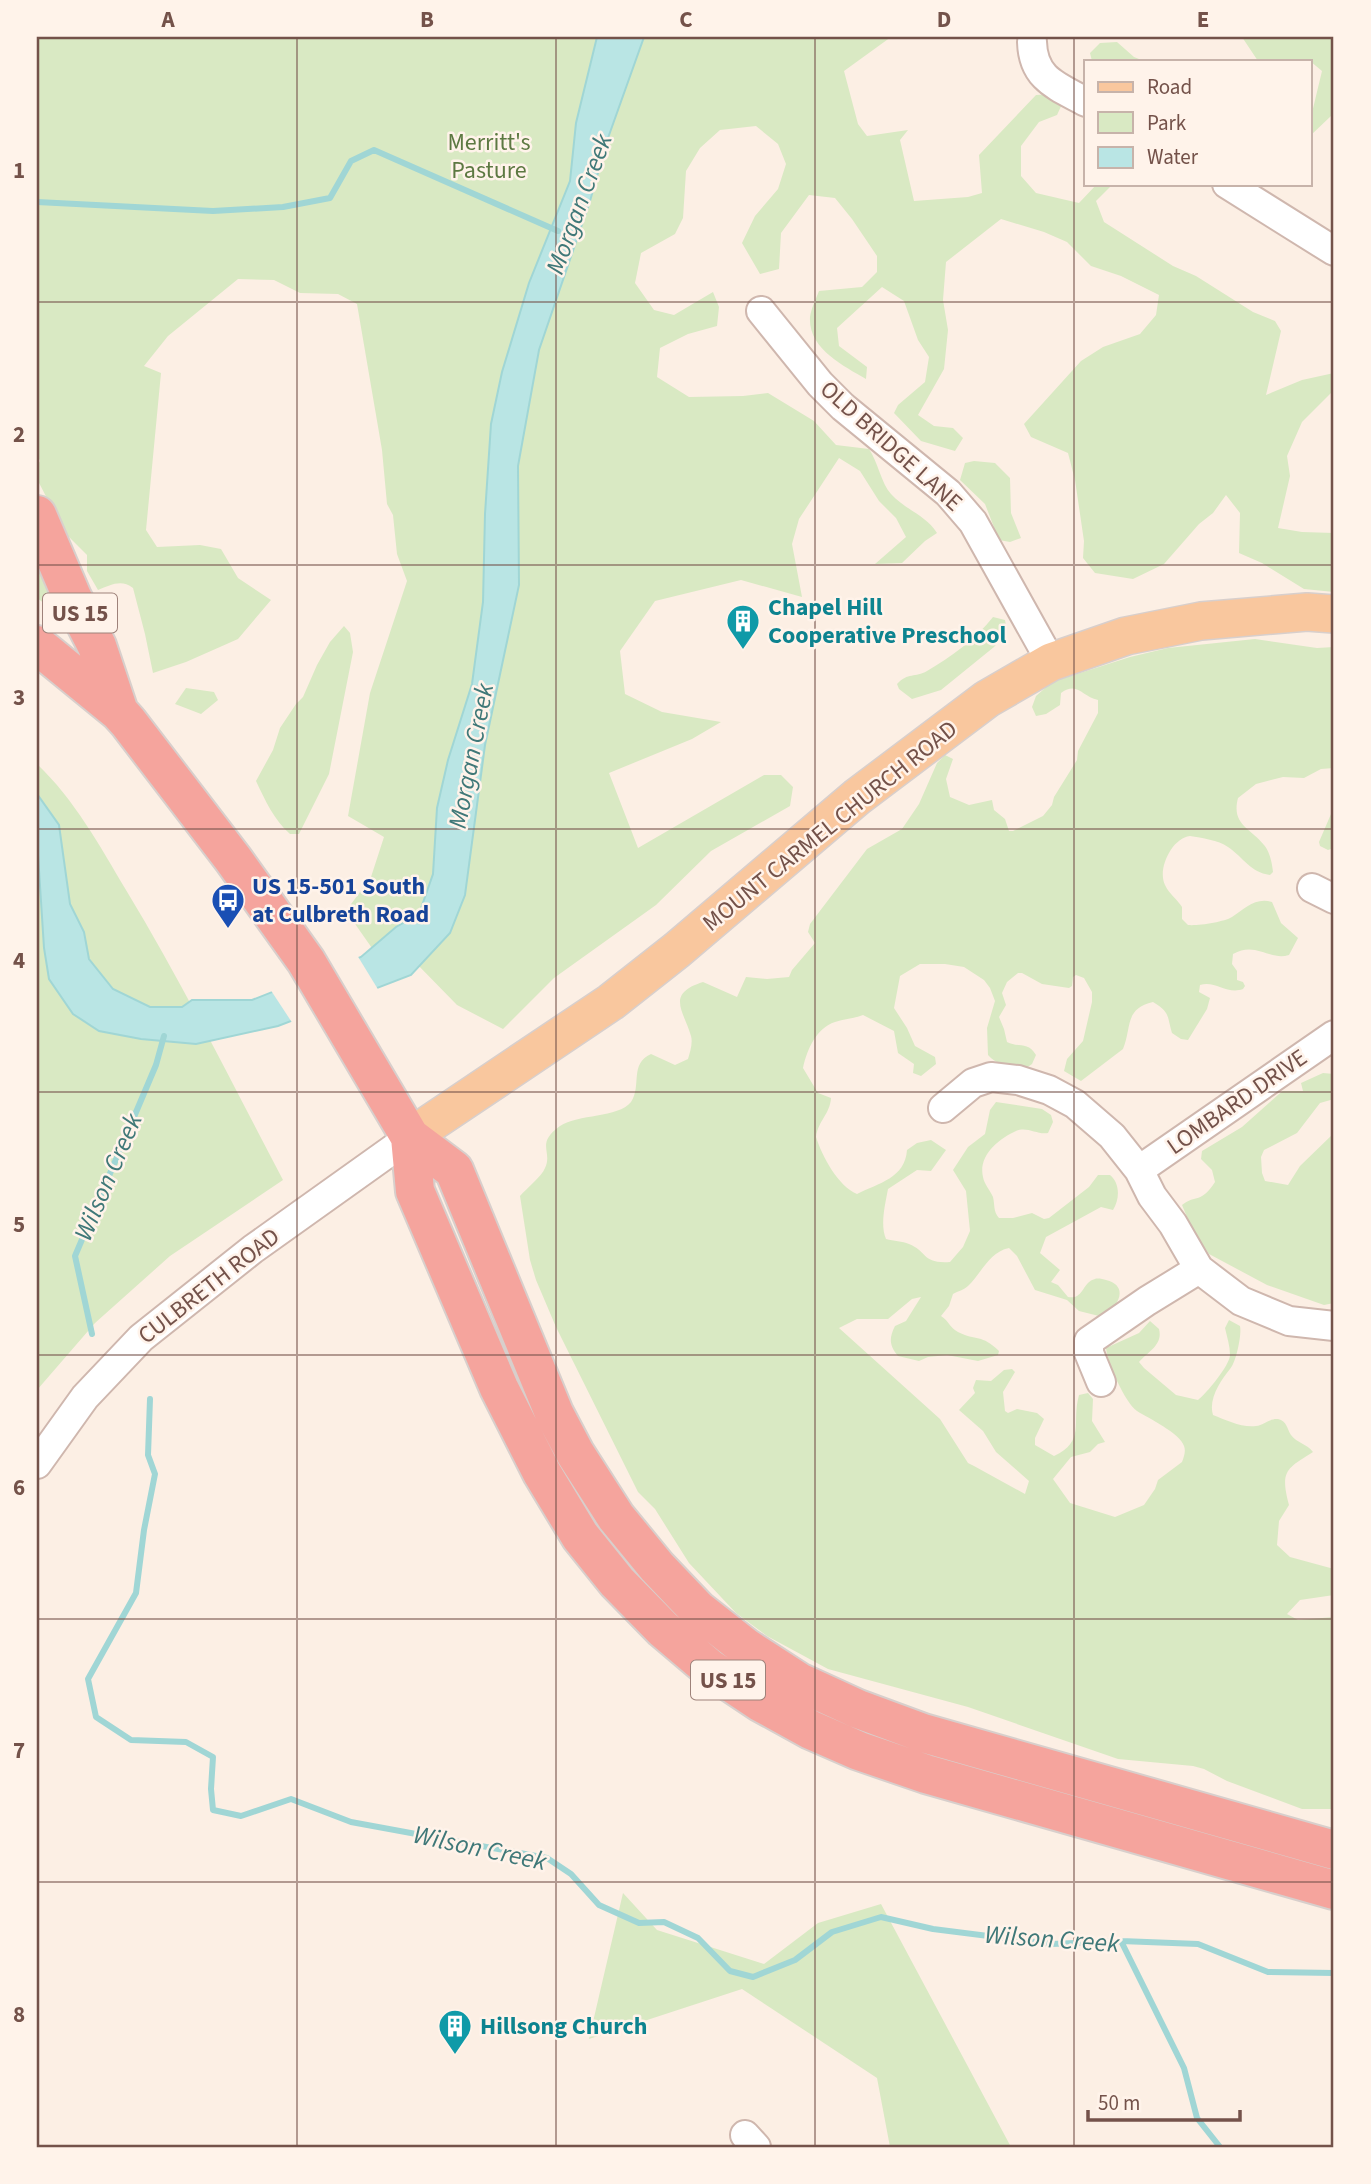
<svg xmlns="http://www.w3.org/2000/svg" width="1371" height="2184" font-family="'Source Sans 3',sans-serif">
<rect width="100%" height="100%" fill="#fcefe4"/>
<path fill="#d9e9c3" d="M37 37H891L844 71 858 124 867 136 908 130 900 140 914 201 968 197 982 193 979 155 1036 95 1053 94 1063 102 1057 115 1039 122 1021 146V176L1036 193 1079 203 1097 184H1113L1096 201 1104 222 1173 266 1196 276 1253 312 1275 321 1281 331 1266 395 1302 380 1334 373V390L1302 422 1287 456 1290 476 1278 528 1302 532 1334 533V592L1304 589 1262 563 1239 553 1240 513 1226 495 1213 513 1199 524 1164 564 1133 579 1095 573 1083 558 1084 541 1075 480 1068 453 1031 437 1024 424 1081 361 1103 347 1140 334 1156 315 1159 295 1121 276 1091 266 1067 242 1044 232 1001 219 946 262 943 300 948 330 944 369 918 415 934 426 953 428 963 438 955 451 921 441 894 413 898 405 925 382 929 357 918 340 904 301 882 287 837 328 839 346 867 367 866 379C844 366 808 349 810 317 811 309 816 299 819 291L862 287 877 272V256L852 219 835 198 809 195 781 233 779 269 760 274 742 243 755 216 778 189 786 164 778 144 756 126 720 130 700 148 686 171 683 218 675 234 641 253 635 283 654 310 674 315 713 292 719 307 717 326 688 334 660 348 657 377 689 397 743 396 768 393 814 421 836 445 869 449C878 462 881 483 891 494 904 509 926 515 937 533L925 541 902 563 875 564 906 537 896 518 879 501 860 471 839 458 799 519 792 544 802 597 741 580 655 601 620 651 625 694 662 712 721 722 692 739 609 773 638 848 764 775H781L793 787 790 806 711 851 656 905 554 978 503 1029 457 1005 414 961 395 981 346 911 371 877 384 837 348 816 370 693 407 581 397 554 393 515 387 504 382 450 357 304 338 294 300 293 274 280 238 279 168 336 144 366 161 373 146 530 157 547 200 545 221 549 238 578 271 600 238 639 186 662 153 673 145 634 133 588C121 579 111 585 98 590L87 571V555L65 533 37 479V466L40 461 37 454Z
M1242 37H1334V115L1331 116 1310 136V121L1322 71 1310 61H1258Z
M1117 42 1134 57 1144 61H1092L1090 53 1100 43Z
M974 461 995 463 1010 478 1011 513 1021 538 1010 542 999 540 985 504 960 480 965 463Z
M37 545 60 615 37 598Z
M993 617 1005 620 1007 631 994 647 941 690 912 699 899 689 897 684C908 672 915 678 927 671 951 657 976 639 993 617Z
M344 626 350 633 353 652 329 774 299 834H290C274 820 265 800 256 781L273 750 280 728 296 704 303 697 317 665 330 642Z
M1255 639 1317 648 1334 647V768L1321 769 1304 778 1283 777 1256 784 1238 798C1231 825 1251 828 1264 845 1270 852 1272 863 1273 872L1270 875C1250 872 1244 858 1228 847 1218 840 1202 838 1190 836 1172 838 1157 869 1165 885 1169 894 1178 900 1182 907V919L1188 925C1198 926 1224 922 1232 917 1245 909 1255 897 1272 902L1281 923 1298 938 1289 955C1269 961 1256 941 1233 954L1232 964 1237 971V980L1243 982 1245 986 1243 989C1227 995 1215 980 1200 985L1199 992 1210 998 1207 1009 1188 1040 1181 1039 1172 1033C1167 1016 1170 1012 1153 1002 1124 1009 1132 1027 1123 1049L1081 1081 1064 1071 1067 1059 1083 1041 1092 1002V992L1084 978 1076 975 1073 977 1072 986 1069 988 1042 984 1022 973H1018L1007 982 1002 993 1006 1005 999 1017 1004 1029 1007 1042C1018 1048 1028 1041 1036 1055L1032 1064 1025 1069C1012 1066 997 1066 988 1055L987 1028 995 1001 990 988 984 980 964 967 945 964H920L900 976 894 1008 907 1028 915 1046 935 1057 936 1064 921 1076 913 1073 914 1064 898 1053 894 1031 863 1015C853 1019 844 1019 835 1022 816 1028 807 1050 803 1068L818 1093 831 1098C830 1114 818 1121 816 1137 822 1156 838 1186 857 1194 879 1183 905 1178 907 1150L917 1143 931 1140 946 1150 931 1171 917 1170 888 1189C885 1205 880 1225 886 1239 894 1241 902 1241 909 1244 927 1251 922 1264 950 1262L963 1247 970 1231 966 1191 953 1170 968 1147 985 1134 990 1110 996 1102 1042 1109 1051 1115 1053 1122 1048 1133C1037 1135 1027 1126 1016 1131 998 1139 978 1156 983 1177 984 1184 990 1190 993 1197 995 1205 993 1211 999 1218H1013L1032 1213 1044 1219 1049 1218 1089 1187 1098 1175H1110C1120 1183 1120 1199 1113 1210L1101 1207 1046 1237 1040 1253 1060 1270 1051 1282 1058 1285 1068 1297C1084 1300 1082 1282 1095 1279 1097 1278 1103 1279 1106 1280 1130 1286 1118 1307 1103 1317L1079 1311 1067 1300 1035 1290 1017 1256 1009 1248C989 1252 981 1274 968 1286 964 1290 958 1291 953 1294L949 1306 941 1316C949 1321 950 1328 958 1332 976 1341 982 1334 999 1351L998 1355 978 1361 947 1355 928 1357 919 1361 898 1356C889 1345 889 1338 895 1326L906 1321 921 1297 912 1299 888 1319H857L839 1328 940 1419 968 1463 974 1466 1025 1494 1029 1481 996 1452 983 1431 959 1410 975 1393 973 1388 976 1380 991 1381 1004 1370 1012 1369 1015 1372 1003 1392 1005 1411 1008 1413 1017 1409 1037 1413 1044 1419 1035 1438V1445L1054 1456C1086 1441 1071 1423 1079 1395L1088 1393 1093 1399 1092 1421 1105 1442 1098 1444 1090 1452 1071 1457 1053 1479 1070 1503 1115 1517 1144 1505 1155 1489 1158 1480 1182 1462C1184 1457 1186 1451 1184 1446 1180 1433 1148 1418 1137 1411 1125 1403 1107 1361 1106 1348L1139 1333 1150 1321 1159 1329C1163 1345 1149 1351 1139 1362L1144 1368 1176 1395 1198 1400C1206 1394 1230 1365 1230 1355 1230 1346 1227 1337 1225 1328L1229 1320 1240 1326C1242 1334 1236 1363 1230 1369 1221 1380 1208 1399 1213 1415 1226 1420 1242 1428 1256 1426 1264 1425 1270 1418 1278 1419 1287 1421 1287 1429 1291 1435 1297 1443 1307 1444 1313 1452 1286 1469 1280 1471 1289 1505L1279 1521 1277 1545 1290 1557 1334 1569V1595L1300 1600 1287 1614 1298 1620 1334 1617V1809H1302L1227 1781 1204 1769 1193 1766 1118 1759 968 1707 828 1669 767 1636 736 1613 689 1563 655 1509 638 1492 556 1327 536 1280 530 1260 520 1196C527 1188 542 1176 545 1168 553 1151 535 1144 560 1126 578 1114 618 1118 631 1102 642 1086 629 1064 651 1054L675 1065 688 1059C690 1052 693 1043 691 1036 684 1011 665 994 703 982L737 997 746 977 767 979 789 977 792 970 815 943 808 932 810 924 867 849 902 829 919 804 937 763 945 755 953 759 946 779 950 797 969 805 992 800 994 810 1005 819 1009 831H1013L1043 816 1052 805 1054 797 1077 760 1078 751 1098 713V700C1082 697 1078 681 1061 693L1060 705 1046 714 1036 716 1032 707 1036 696 1052 682 1130 657 1168 648Z
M186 688 214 692 218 700 201 714 175 704Z
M37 764C74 799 100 846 126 890 183 984 232 1083 283 1180L170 1256 95 1323 37 1390Z
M1334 807V848L1328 850 1320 846 1319 842Z
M1323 1073 1334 1074V1099L1320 1103 1297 1133 1264 1150 1261 1157 1262 1173 1265 1181 1288 1185 1300 1166 1334 1133V1303L1324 1305 1267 1285 1209 1254 1192 1229 1182 1205C1196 1194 1201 1204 1215 1182L1212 1170 1201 1159 1202 1151 1242 1127 1279 1094 1283 1091H1303L1301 1083Z
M623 1893 657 1930 764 1964 818 1923 881 1904 1011 2147H890L877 2078 742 1989 589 2039Z"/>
<path fill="#b9e5e4" stroke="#a0d6d5" stroke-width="2" d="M597 37H644L608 138 590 201 539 350 518 466 519 585 485 745 465 895 450 933 411 975 278 1026 196 1044 141 1039 99 1031 73 1014 49 979 44 948 37 839V794L59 825 70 904 84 932 89 959 113 989 150 1007H182L192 1000H252L361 957 396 927 419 914 433 874 437 808 448 760 472 684 483 602 485 514 491 424 502 372 529 283 570 181 576 123Z"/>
<path fill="#fcefe4" d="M357 955 379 991 293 1024 270 989Z"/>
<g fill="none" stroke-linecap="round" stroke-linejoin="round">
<path stroke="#a0d6d5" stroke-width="6" d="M37 202 213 211 283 207 330 198 351 161 374 150 558 231
M92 1334 75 1256 156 1065 164 1036
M150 1399 148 1455 155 1474 144 1530 136 1593 88 1679 96 1717 131 1740 186 1742 213 1757 211 1789 213 1810 241 1816 291 1799 351 1822 547 1858 571 1874 599 1905 639 1923 664 1922 698 1938 730 1971 753 1977 795 1960 832 1932 881 1917 933 1929 1052 1944 1121 1941 1198 1944 1268 1972 1334 1973
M1121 1941 1184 2068 1197 2118 1220 2147"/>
<defs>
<path id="minor" d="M1032 42C1033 79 1057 86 1086 102
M1227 184 1334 251
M761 311 820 384 843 407 948 493 973 522 1051 662
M1312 888 1334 899
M943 1108 973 1083 991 1077 1018 1080 1049 1090 1075 1104 1112 1136 1139 1170 1152 1196 1173 1224 1199 1269 1241 1301 1289 1321 1334 1326
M1139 1170 1334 1035
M1101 1382 1089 1353V1341L1147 1301 1199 1269
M37 1464 85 1397 141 1338 253 1249 410 1137
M745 2135 756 2147"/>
<path id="major" d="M410 1137 611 1002 677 950 857 797 987 699 1051 662 1126 636 1201 621 1307 612 1334 614"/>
<path id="highway" d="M37 515 72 597 97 646 119 712
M37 645 119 712 128 722 233 859 306 961 410 1137 454 1170 554 1413 575 1453 616 1517 657 1567 698 1610 745 1647 799 1682 858 1709 923 1733 1334 1850
M410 1137 415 1191 499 1388 542 1473 580 1536 617 1582 663 1629 709 1668 760 1702 811 1730 859 1751 926 1774 1334 1890"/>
</defs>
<use href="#minor" stroke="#cfb7ae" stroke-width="32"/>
<use href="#major" stroke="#d8cfcc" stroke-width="40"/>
<use href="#highway" stroke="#d8cfcc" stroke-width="42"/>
<use href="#minor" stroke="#fff" stroke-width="28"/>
<use href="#major" stroke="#f9c79e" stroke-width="37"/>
<use href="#highway" stroke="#f5a49d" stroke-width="38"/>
</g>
<path fill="none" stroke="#74524a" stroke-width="2" stroke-opacity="0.55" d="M297 37V2147M556 37V2147M815 37V2147M1074 37V2147M37 302H1334M37 565H1334M37 829H1334M37 1092H1334M37 1355H1334M37 1619H1334M37 1882H1334"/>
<defs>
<symbol id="building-pin" viewBox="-11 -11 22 30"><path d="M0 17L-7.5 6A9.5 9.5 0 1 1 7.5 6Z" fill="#0f9aa8" stroke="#fff3ea"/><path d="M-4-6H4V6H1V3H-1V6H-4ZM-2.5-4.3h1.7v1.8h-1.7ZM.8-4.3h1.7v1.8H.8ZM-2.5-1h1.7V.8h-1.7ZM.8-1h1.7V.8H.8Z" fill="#fff"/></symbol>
<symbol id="bus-pin" viewBox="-11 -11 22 30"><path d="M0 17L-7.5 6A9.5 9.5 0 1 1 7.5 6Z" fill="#1a4fb4" stroke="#fff3ea"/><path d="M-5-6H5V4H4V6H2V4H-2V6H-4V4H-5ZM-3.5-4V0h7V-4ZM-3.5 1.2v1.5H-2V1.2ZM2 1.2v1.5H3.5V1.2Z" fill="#fff"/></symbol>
</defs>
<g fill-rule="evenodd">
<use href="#building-pin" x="724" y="602" width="38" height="52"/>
<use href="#bus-pin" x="209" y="881" width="38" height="52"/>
<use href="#building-pin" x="436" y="2007" width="38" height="52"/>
</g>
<g text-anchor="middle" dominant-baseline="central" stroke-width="5" stroke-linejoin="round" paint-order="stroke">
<g fill="#fff3ea" stroke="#9e827a" stroke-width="2">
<rect x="43" y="593.5" width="74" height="39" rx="5"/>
<rect x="691" y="1660.5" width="74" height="39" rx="5"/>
</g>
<g font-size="23" font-weight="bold" fill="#74524a">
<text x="80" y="613">US 15</text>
<text x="728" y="1680">US 15</text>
</g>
<g font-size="24" fill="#5d7942" stroke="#fff3ea">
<text x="489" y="142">Merritt's<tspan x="489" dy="28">Pasture</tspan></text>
</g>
<g font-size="24" fill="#74524a" stroke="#fff3ea">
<text transform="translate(891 446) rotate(42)">OLD BRIDGE LANE</text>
<text transform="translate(830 826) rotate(-39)">MOUNT CARMEL CHURCH ROAD</text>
<text transform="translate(1237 1102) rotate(-35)">LOMBARD DRIVE</text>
<text transform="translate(209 1286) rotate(-38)">CULBRETH ROAD</text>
</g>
<g font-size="24" font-weight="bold" fill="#0d838f" stroke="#fff3ea" text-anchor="start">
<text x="768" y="607">Chapel Hill<tspan x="768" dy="28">Cooperative Preschool</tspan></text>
<text x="480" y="2026">Hillsong Church</text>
</g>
<g font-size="24" font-weight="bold" fill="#164399" stroke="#fff3ea" text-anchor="start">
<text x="252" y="886">US 15-501 South<tspan x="252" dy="28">at Culbreth Road</tspan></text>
</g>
<g font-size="26" font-style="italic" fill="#3f7878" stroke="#fff3ea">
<text transform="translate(579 204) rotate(-70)">Morgan Creek</text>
<text transform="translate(471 756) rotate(-79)">Morgan Creek</text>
<text transform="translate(108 1177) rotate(-67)">Wilson Creek</text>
<text transform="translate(480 1848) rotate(12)">Wilson Creek</text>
<text transform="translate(1052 1939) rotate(4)">Wilson Creek</text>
</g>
</g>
<rect width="1371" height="2184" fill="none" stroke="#fff3ea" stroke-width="77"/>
<rect x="1084" y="60" width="228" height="126" fill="#fff3ea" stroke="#c7b3aa" stroke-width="2"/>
<rect x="1098" y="82" width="35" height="10" fill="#f9c79e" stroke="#c7b3aa" stroke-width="2"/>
<text x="1147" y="94" font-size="21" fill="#74524a">Road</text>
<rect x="1098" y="112" width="35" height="21" fill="#d9e9c3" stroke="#c7b3aa" stroke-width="2"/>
<text x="1147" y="130" font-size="21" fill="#74524a">Park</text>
<rect x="1098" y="147" width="35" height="21" fill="#b9e5e4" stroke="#c7b3aa" stroke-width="2"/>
<text x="1147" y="164" font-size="21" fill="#74524a">Water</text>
<path d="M1088 2110v10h152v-10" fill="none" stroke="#74524a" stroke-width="3.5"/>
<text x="1098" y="2110" font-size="21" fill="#74524a" stroke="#fff3ea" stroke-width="5" paint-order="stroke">50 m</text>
<rect x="38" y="38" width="1294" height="2108" fill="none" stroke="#74524a" stroke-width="2.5"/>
<g font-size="23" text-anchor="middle" font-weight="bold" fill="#74524a">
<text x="168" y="27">A</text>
<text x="427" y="27">B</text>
<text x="686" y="27">C</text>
<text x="944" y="27">D</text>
<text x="1203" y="27">E</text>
<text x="19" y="178">1</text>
<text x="19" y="442">2</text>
<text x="19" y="705">3</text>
<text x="19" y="968">4</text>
<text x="19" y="1232">5</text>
<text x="19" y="1495">6</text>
<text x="19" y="1758">7</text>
<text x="19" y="2022">8</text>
</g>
</svg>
